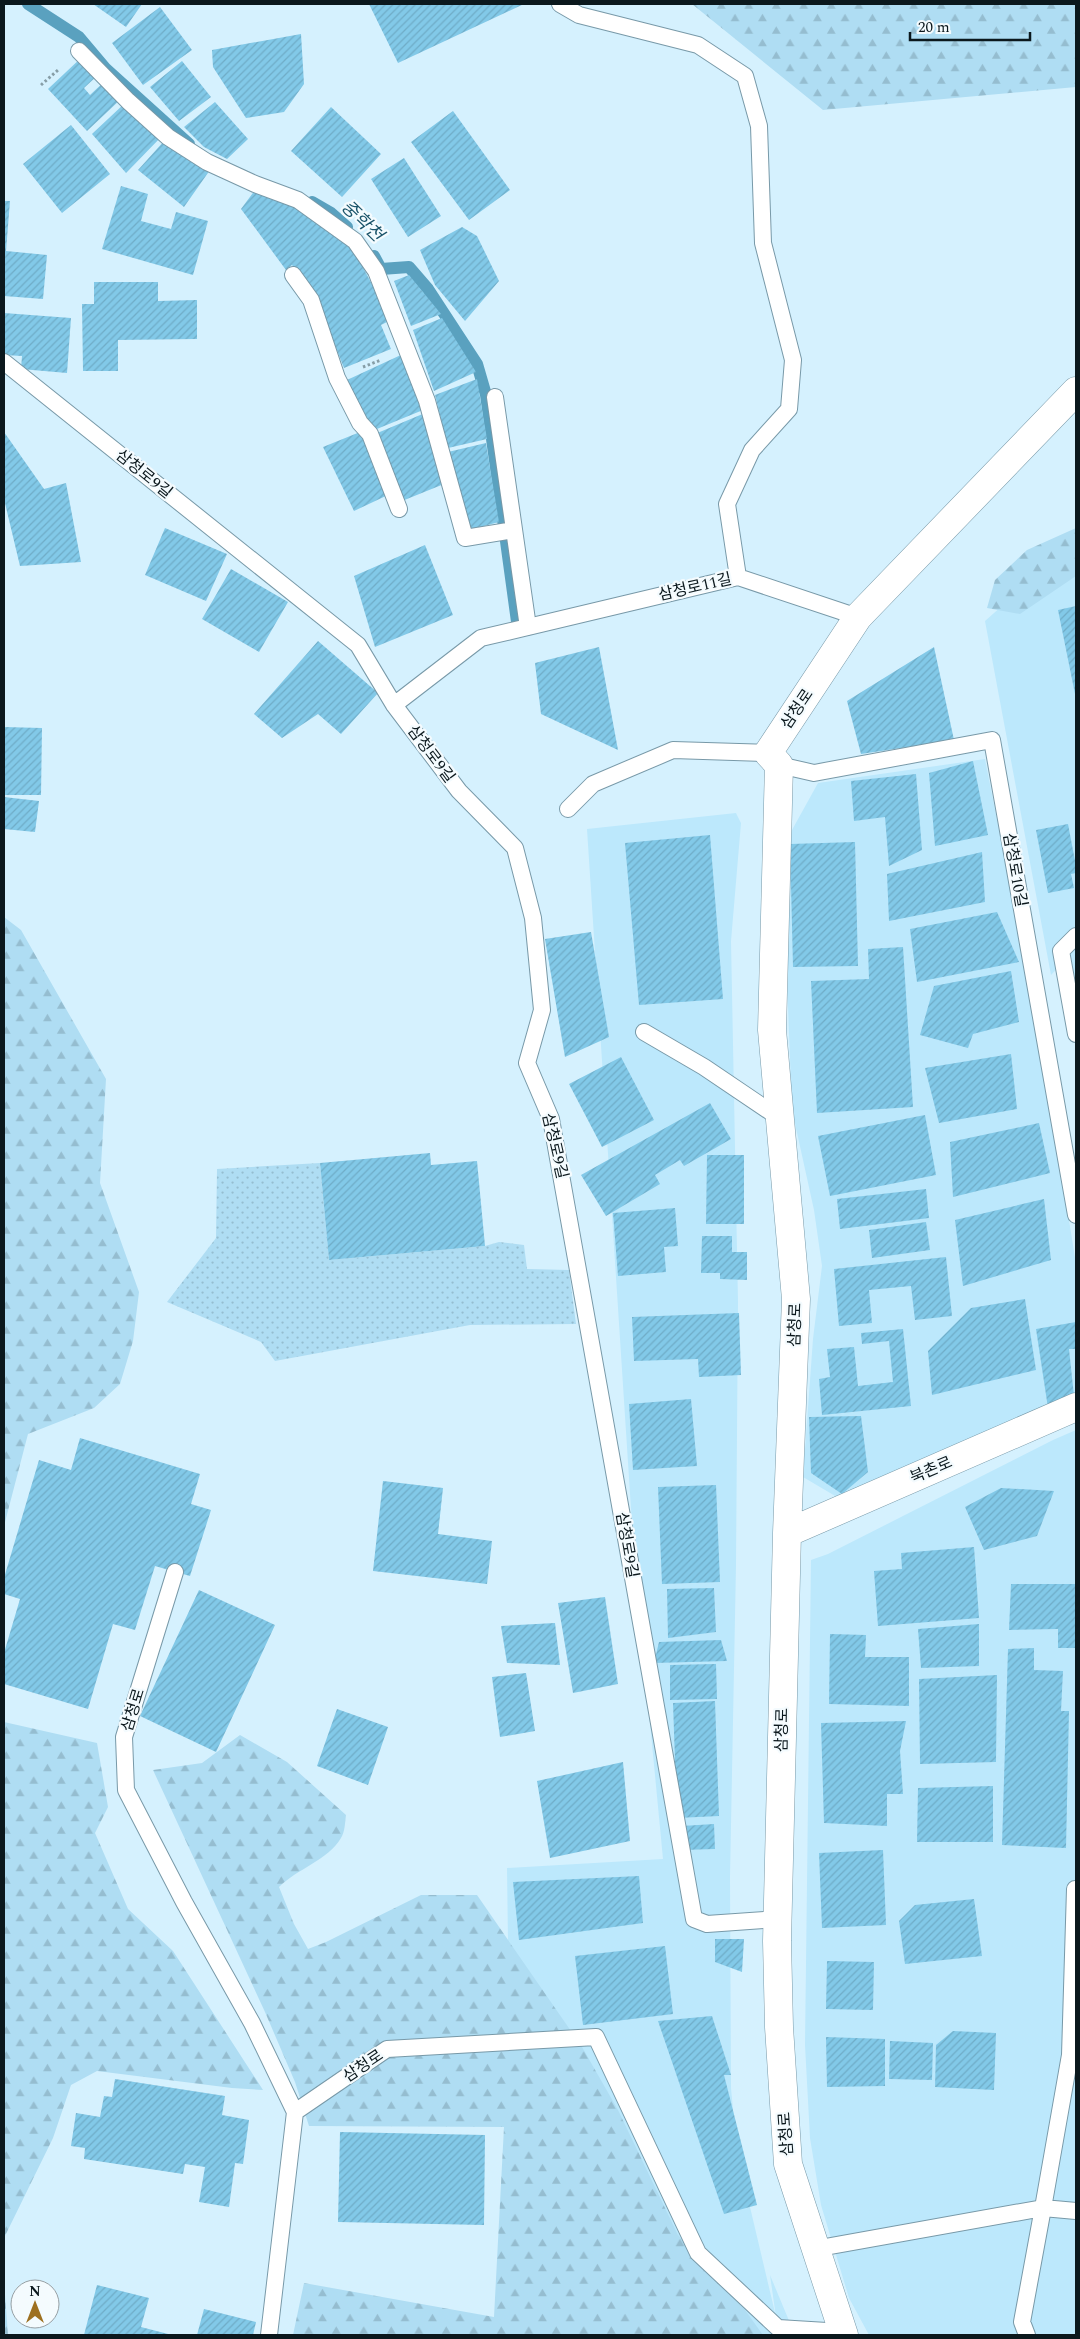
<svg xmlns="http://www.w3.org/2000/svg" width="1080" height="2339" font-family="Spectral,'Noto Sans KR',serif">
<defs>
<pattern id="grass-dots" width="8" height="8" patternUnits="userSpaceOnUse" patternTransform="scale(1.25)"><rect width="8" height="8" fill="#afddf3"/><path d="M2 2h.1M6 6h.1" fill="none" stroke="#95bdd0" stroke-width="1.8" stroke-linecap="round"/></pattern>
<pattern id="forest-firs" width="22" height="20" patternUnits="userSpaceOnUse" patternTransform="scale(1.25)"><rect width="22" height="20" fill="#afddf3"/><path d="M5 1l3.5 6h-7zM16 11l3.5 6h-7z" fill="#95bdd0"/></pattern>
<pattern id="building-hatch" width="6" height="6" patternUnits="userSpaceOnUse" patternTransform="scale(1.25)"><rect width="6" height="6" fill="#82c9e8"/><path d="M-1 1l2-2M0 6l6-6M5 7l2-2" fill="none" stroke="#6facc7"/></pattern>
</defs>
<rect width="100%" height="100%" fill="#d5f1fe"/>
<path fill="#bce8fc" d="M1076 540V983L1070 955 1051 975 985 621Z
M985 759 1001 840 1029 954 1044 1064 1076 1264V1397L842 1500 803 1477 813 1339 822 1266 814 1210 792 1110 788 1006 787 839 818 783Z
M736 813 741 823 731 941 738 1302 736 1565 730 1877 731 2088 737 2152 776 2317 770 2275 795 2335H683L508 1942 507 1868 663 1859 634 1555 587 829Z
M1076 1430V2335H869L849 2298 821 2205 810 2138 805 2045 811 1560 828 1554 1053 1440Z"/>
<path fill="url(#grass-dots)" d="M320 1163 329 1260 485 1246 499 1242 524 1245 527 1269 569 1270 576 1324 470 1325 275 1361 261 1342 167 1302 216 1238 217 1169Z"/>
<path fill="url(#forest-firs)" d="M692 4H1076V87L823 110Z
M1076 528V576L1020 614 987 608 995 580 1027 550Z
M4 917 21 930 106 1079 100 1183 139 1292 133 1341 120 1384 94 1408 28 1434 4 1526Z
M4 1722 97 1743 108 1807 95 1833 128 1909 173 1951 263 2090 232 2088 97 2071 71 2085 53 2138 4 2238Z
M240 1735 287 1762 346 1815C345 1822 345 1832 341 1838 328 1860 297 1869 279 1887L294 1924 308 1949 326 1942 421 1895H477L582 2047 618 2110 678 2235 745 2310 763 2335H293L304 2283 494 2317 504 2127 309 2126 295 2082 265 2012 153 1770 202 1763Z
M4 2281 8 2335H4Z"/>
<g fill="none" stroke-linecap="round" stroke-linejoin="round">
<path stroke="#5aa1bf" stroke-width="12" d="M28 4 79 37 106 69 189 144
M312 202 331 213 347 227
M374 256 381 269 409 267 428 289 477 364 486 395 518 629"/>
</g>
<path fill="url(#building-hatch)" d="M93 4H142L126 27Z
M369 4H524L398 63Z
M160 7 192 50 143 85 112 43Z
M301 34 304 84 284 112 246 118 213 67 212 50Z
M82 57 98 75 84 88 90 95 106 80 122 98 87 131 48 89Z
M182 61 211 97 179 121 150 87Z
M215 102 248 139 227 159 204 147 184 127Z
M125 103 162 136 126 173 92 134Z
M331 107 381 154 342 197 291 151Z
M453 111 510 190 469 220 411 142Z
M71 125 110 174 62 213 23 164Z
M165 140 210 170 184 207 138 170Z
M404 158 441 216 408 237 371 179Z
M121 186 148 194 141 221 171 229 176 212 208 221 193 275 102 249Z
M258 186 290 200 350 243 391 320 381 325 391 349 344 368 314 293 292 265 286 270 241 209Z
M4 201H10L6 251 47 255 43 299 4 296Z
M462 227 477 236 499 281 465 321 435 285 420 250Z
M409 275 441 314 411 326 394 281Z
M94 282H158V301L197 300V339L118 340V371H83L82 304H94Z
M4 313 71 318 67 373 21 369 22 356 4 355Z
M442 318 476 372 434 391 413 330Z
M403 354 423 410 372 431 347 380Z
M477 379 487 439 448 448 435 395Z
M425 413 444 484 402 501 375 434Z
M365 430 390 494 354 511 323 447Z
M4 432 44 489 66 483 81 562 20 566 4 499Z
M486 443 499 522 469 530 448 452Z
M165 528 227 554 206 601 145 575Z
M425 545 453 615 375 647 354 576Z
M231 569 288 602 259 652 202 619Z
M1076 606V694H1075L1058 610Z
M318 641 378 693 341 734 318 714 282 738 254 714Z
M599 647 618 750 541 714 535 663Z
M934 647 954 740 861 754 847 701Z
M4 727 42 728 41 795H4Z
M973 761 988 835 935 846 929 773Z
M916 774 922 850 889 866 885 817 854 821 851 781Z
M4 797 39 801 35 832 4 829Z
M1068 824 1076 866V873L1071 874 1074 888 1048 893 1036 830Z
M710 835 723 999 639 1005 625 843Z
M855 842 858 966 793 967 790 844Z
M982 852 985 902 889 921 887 874Z
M997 912 1019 962 917 982 910 929Z
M591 932 609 1037 565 1057 545 939Z
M903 947 913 1107 817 1113 811 981 869 979 868 949Z
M1011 971 1019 1022 973 1034 968 1048 920 1035 934 986Z
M1011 1054 1017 1109 939 1123 925 1068Z
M621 1057 654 1120 602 1147 569 1084Z
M710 1103 731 1139 684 1166 680 1160 655 1175 660 1184 606 1216 581 1175Z
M925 1115 936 1175 830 1196 818 1136Z
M1039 1123 1050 1173 953 1197 950 1142Z
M430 1153 431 1165 477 1161 485 1246 329 1260 320 1163Z
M707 1155H744V1224H706Z
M926 1189 929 1218 840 1229 837 1199Z
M1044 1199 1051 1260 963 1286 955 1220Z
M675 1208 678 1246 664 1247 666 1272 618 1276 613 1213Z
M926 1222 930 1250 872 1258 869 1230Z
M702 1236H732V1252H747V1280L720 1279V1273H701Z
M946 1257 952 1316 915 1320 911 1286 869 1290 872 1323 839 1326 834 1269Z
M1025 1299 1036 1370 932 1395 928 1351 971 1308Z
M739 1313 741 1375 699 1377 698 1359 634 1361 632 1317Z
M1076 1322V1349H1069L1074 1396 1048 1408 1036 1329Z
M903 1329 911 1406 822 1415 819 1379 830 1377 827 1349 854 1347 858 1386 893 1382 889 1341 862 1344 861 1333Z
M691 1399 697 1466 633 1470 629 1404Z
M861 1416 868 1472 842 1494 811 1473 809 1417Z
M80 1438 200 1474 191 1504 211 1510 190 1576 155 1566 135 1630 113 1624 88 1709 4 1684V1653L20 1599 4 1594V1578L39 1460 71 1470Z
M383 1481 443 1488 438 1534 492 1541 487 1584 373 1571Z
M716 1485 720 1582 662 1584 658 1487Z
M1001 1488 1054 1491 1037 1536 984 1550 965 1507Z
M974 1547 979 1618 878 1626 874 1571 902 1569 901 1553Z
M1011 1584H1076V1648H1058V1629L1009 1630Z
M714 1588 716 1632 668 1638 667 1589Z
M199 1590 275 1625 216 1752 140 1716Z
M605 1597 618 1684 573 1693 558 1603Z
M555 1623 560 1665 507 1663 501 1626Z
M979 1624V1666L921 1668 918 1629Z
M830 1634 866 1635 865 1657H909V1706L829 1704Z
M721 1640 727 1661 654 1663 659 1642Z
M1034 1648V1670L1063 1671 1061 1711H1069L1066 1848 1002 1845 1008 1649Z
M716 1664 717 1699 670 1700V1665Z
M526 1673 535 1731 500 1737 492 1677Z
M997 1675 996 1762 920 1764 919 1679Z
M715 1701 719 1816 677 1818 673 1703Z
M337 1709 388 1727 368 1785 317 1766Z
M906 1721 900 1751 903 1794H887V1826L824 1823 821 1723Z
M623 1762 630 1841 550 1858 537 1781Z
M993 1786V1842H917L918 1788Z
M714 1824 715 1849 683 1850 682 1826Z
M883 1850 886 1925 822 1928 819 1853Z
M639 1876 643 1923 519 1940 513 1882Z
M974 1899 982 1956 905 1964 899 1921 915 1905Z
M715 1939H744L742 1972 715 1962Z
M665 1946 673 2014 583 2025 575 1956Z
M827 1961 874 1962 873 2010 826 2009Z
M712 2016 731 2075H724L757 2205 724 2214 658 2021Z
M953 2031 996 2033 994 2090 935 2087 936 2045Z
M826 2037 885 2039V2086L827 2087Z
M890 2041 933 2043 932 2080 889 2079Z
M115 2079 225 2096 222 2115 249 2120 243 2164 235 2163 229 2207 199 2202 205 2167 185 2164 183 2174 84 2159 85 2148 71 2146 76 2113 100 2117 104 2096 112 2097Z
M340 2132 485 2135 484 2225 338 2222Z
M97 2285 149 2298 141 2327 172 2335H84Z
M204 2309 256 2322 253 2335H197Z"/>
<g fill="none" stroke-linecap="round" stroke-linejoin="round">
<defs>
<path id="lane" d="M560 4 579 15 698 45 745 76 759 126 763 243 793 360 789 409 752 450 727 504 738 577
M79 51 128 101 168 137 207 162 255 184 298 200 355 241 376 271 427 401 465 538 514 530
M293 275 311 300 337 378 360 423 370 434 399 509
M4 362 358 645 394 705 459 791 515 848 533 918 542 1010 527 1063 551 1119 694 1919 707 1924 777 1919
M495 397 528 627 738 577 858 617
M394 705 481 638 528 627
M779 765 814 773 992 740 1076 1215
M568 809 593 784 673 750 768 753
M1076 936 1061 951 1076 1034
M644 1032 704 1067 781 1119
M175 1572 124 1737 126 1790 184 1902 252 2023 295 2112 387 2049 596 2037 698 2253 778 2328 843 2332
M814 2249 1043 2208 1070 2055 1075 1889
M269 2335 295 2112
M1027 2335 1022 2322 1043 2208 1076 2211"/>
<path id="secondary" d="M787 1533 1076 1407
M844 2335 788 2164 779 2027 777 1941 787 1533 796 1299 772 1030 779 765 768 753 858 617 1076 391"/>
</defs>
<use href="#lane" stroke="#7899a8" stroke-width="18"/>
<use href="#secondary" stroke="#7899a8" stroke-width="29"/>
<path stroke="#879ea7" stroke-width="3" stroke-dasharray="2.5 2.5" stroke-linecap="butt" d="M41 85 58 70
M363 367 381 360"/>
<use href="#lane" stroke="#fff" stroke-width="16"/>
<use href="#secondary" stroke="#fff" stroke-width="28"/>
</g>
<g text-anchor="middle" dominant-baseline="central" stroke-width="4.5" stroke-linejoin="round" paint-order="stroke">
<g font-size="16" fill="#0b181d" stroke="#f4fbfe">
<text transform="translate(144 474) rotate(39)">삼청로9길</text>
<text transform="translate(695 587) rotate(-13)">삼청로11길</text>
<text transform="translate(797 709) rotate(-56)">삼청로</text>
<text transform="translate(431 754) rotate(53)">삼청로9길</text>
<text transform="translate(1015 870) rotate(80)">삼청로10길</text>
<text transform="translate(555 1146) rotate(77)">삼청로9길</text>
<text transform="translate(795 1325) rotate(-88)">삼청로</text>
<text transform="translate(931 1470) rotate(-23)">북촌로</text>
<text transform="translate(627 1545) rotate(80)">삼청로9길</text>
<text transform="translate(133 1710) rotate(-73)">삼청로</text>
<text transform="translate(782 1730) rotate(-89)">삼청로</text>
<text transform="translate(363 2066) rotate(-34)">삼청로</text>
<text transform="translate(786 2134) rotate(-94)">삼청로</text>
</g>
<g font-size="18" font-style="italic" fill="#1b546a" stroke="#f4fbfe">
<text transform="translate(362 221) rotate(44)">중학천</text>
</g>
</g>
<rect width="1080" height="2339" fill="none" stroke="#0b181d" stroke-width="10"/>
<g transform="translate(35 2304)"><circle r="24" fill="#f4fbfe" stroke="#97a0a4"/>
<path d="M0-4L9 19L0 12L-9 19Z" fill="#9d7020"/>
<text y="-8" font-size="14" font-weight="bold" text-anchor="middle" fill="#0b181d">N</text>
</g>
<path d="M910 32v8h120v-8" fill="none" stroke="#0b181d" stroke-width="2.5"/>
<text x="918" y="32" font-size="15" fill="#0b181d" stroke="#f4fbfe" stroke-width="4" paint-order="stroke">20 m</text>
</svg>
